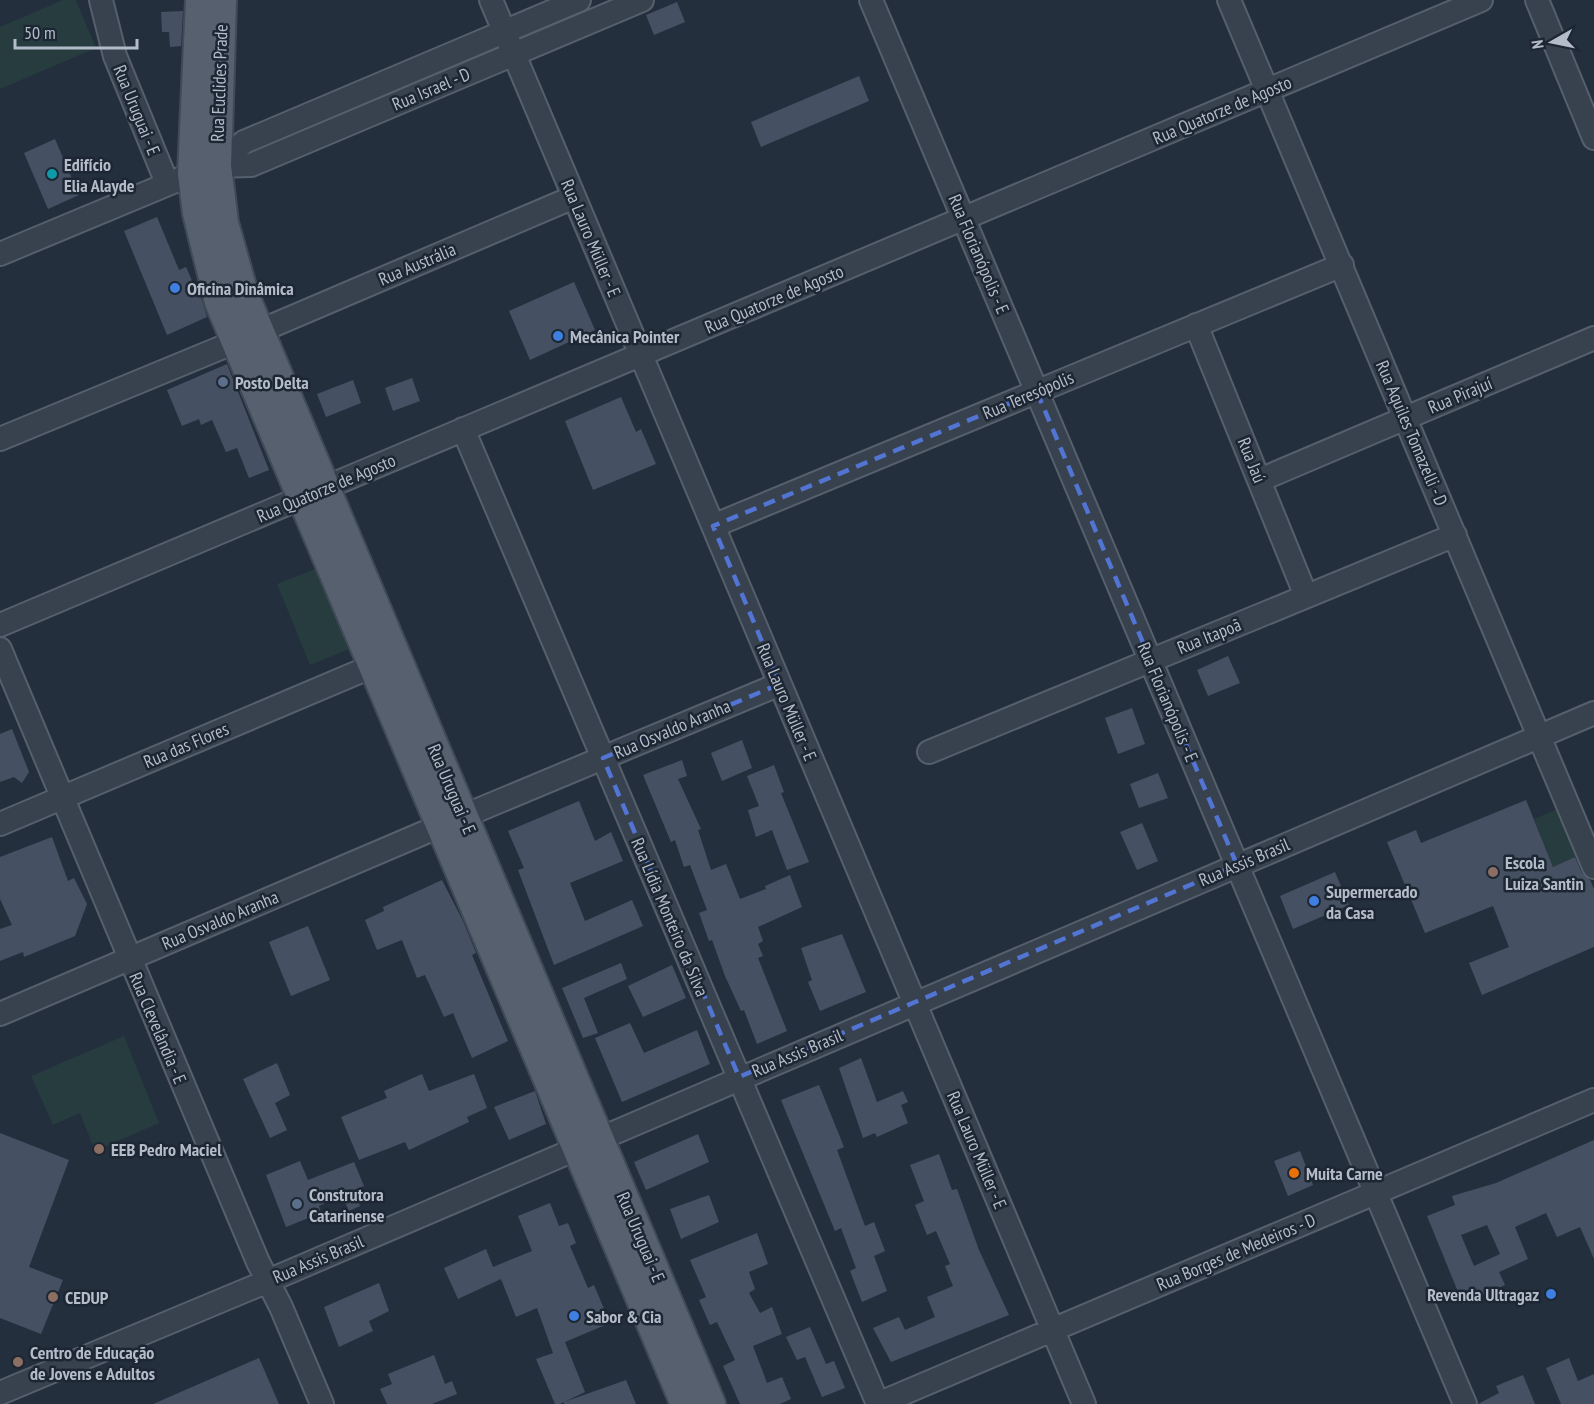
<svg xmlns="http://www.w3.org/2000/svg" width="1594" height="1404" font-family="'PT Sans Narrow',sans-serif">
<rect width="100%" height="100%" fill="#242f3e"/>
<path fill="#263c3f" d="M63 0H76L96 48 0 89V27Z
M320 567 352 648 310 665 277 584Z
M1560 808 1580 855 1553 867 1534 819Z
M124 1036 159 1123 95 1151 80 1113 53 1125 31 1076Z"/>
<path fill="#455162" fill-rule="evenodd" d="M677 2 685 22 654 35 646 15Z
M183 11 181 46 170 47 169 32H162L161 12Z
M859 76 869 101 761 147 751 122Z
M55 139 79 195 48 209 24 153Z
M157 217 179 270 186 267 197 292 199 291 207 317 167 335 124 231Z
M574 282 595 330 530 360 509 311Z
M227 364 269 470 249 478 237 448 226 452 212 420 201 425 199 419 182 426 167 390Z
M412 378 420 401 393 411 385 388Z
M353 380 361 403 326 417 317 394Z
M621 397 636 432 641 429 656 464 593 490 565 421Z
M1228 656 1240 683 1208 696 1197 670Z
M1132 708 1145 744 1118 754 1105 718Z
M12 729 29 772 22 783 14 777 0 782V734Z
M742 740 752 768 722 781 711 753Z
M682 760 687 776 678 779 701 829 698 830 711 870 726 864 740 899 766 889 765 886 790 875 802 907 758 927 763 941 758 944 763 956 758 958 787 1031 757 1044 744 1010 741 1011 725 976 712 940 709 941 699 913 707 910 690 865 684 867 675 840 671 842 643 775Z
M774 765 784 792 781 793 809 862 787 870 772 830 756 837 748 810 759 806 747 776Z
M1158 773 1168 798 1139 808 1130 784Z
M1526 800 1553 867 1575 857 1582 873 1590 880 1594 889V947L1482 995 1469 963 1509 947 1493 906 1425 933 1387 842 1416 830 1421 843Z
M579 801 595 841 611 832 623 861 570 883 585 921 632 900 643 926 554 965 518 870 524 868 508 831Z
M1142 823 1158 861 1137 870 1120 832Z
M52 837 68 881 74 878 87 904 75 936 24 957 23 952 0 961V929L12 925 0 899V857Z
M1335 872 1349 905 1293 929 1280 896Z
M442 880 463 921 476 953 472 955 508 1041 472 1058 453 1013 444 1017 425 975 417 978 402 940 377 950 365 920 384 911 383 907Z
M308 926 330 980 291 996 269 942Z
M842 934 866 992 820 1011 808 982 812 980 801 948Z
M621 963 627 979 584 998 598 1033 583 1038 562 988Z
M672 965 686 998 643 1017 628 986Z
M630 1023 644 1053 697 1030 710 1064 622 1102 595 1038Z
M861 1058 877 1102 903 1091 908 1102 901 1105 908 1123 877 1137 875 1133 863 1138 839 1068Z
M277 1063 290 1095 275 1103 287 1130 270 1138 243 1079Z
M422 1074 429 1091 474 1074 487 1108 467 1117 469 1122 409 1150 405 1142 359 1160 341 1117 387 1098 384 1091Z
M819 1085 844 1147 837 1150 865 1226 874 1222 885 1251 874 1256 887 1291 862 1302 850 1271 856 1268 841 1228 835 1231 781 1100Z
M535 1091 546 1124 509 1140 494 1107Z
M0 1133 69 1160 29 1267 63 1280 41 1334 0 1318Z
M698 1134 709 1162 646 1190 634 1162Z
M1594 1140V1259L1580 1227 1557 1237 1546 1213 1515 1227 1528 1259 1499 1272 1505 1285 1463 1304 1427 1216 1455 1205 1452 1196 1496 1183ZM1487 1225 1500 1254 1474 1266 1461 1235Z
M1300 1151 1313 1185 1288 1196 1274 1161Z
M939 1154 952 1190 957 1189 979 1250 1009 1315 891 1362 873 1328 899 1317 905 1330 935 1317 927 1297 953 1286 945 1266 950 1264 936 1231 927 1235 915 1205 924 1201 910 1165Z
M300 1161 308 1180 354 1162 364 1186 354 1190 360 1206 349 1211 342 1195 319 1206 321 1213 286 1227 266 1175Z
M709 1195 719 1222 681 1239 670 1209Z
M550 1203 559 1226 568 1223 576 1243 570 1246 588 1288 594 1285 610 1323 565 1342 585 1392 560 1404H555L536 1359 553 1353 537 1308 516 1317 501 1279 458 1299 444 1268 486 1249 493 1267 532 1251 518 1216Z
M757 1233 768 1264 749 1272 755 1289 749 1293 760 1313 772 1307 782 1334 753 1346 767 1383 782 1377 791 1399 780 1404H740L723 1366 735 1360 717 1322 710 1325 699 1300 706 1297 690 1260Z
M379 1283 389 1311 369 1321 373 1331 339 1347 324 1307Z
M810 1327 826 1364 834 1361 845 1388 822 1397 805 1357 797 1360 786 1337Z
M434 1355 445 1384 452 1381 457 1394 432 1404H387L380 1389 392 1384 388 1374Z
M259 1358 279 1404H153Z
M1569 1358 1578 1381 1594 1374V1404H1561L1546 1368Z
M1523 1375 1535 1404H1478L1499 1393 1496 1386Z
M626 1380 636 1404H564V1402Z"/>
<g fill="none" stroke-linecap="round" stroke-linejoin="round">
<defs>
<path id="minor" d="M101 0 115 56 167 183
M491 0 1084 1404
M871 0 1465 1404
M1229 0 1594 867
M1537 0 1594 138
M217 166 244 142 579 0
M0 254 192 174 217 166 251 165 642 0
M1196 325 1306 596
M260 331 574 197
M463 429 878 1404
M0 439 235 342
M1260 480 1594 338
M713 526 1342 265
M0 625 1481 0
M0 649 258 1262 281 1307 322 1404
M929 752 1455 535
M464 816 780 684
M0 824 373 666
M0 1014 440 826
M0 1393 268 1281 1594 713
M878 1404 1594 1100"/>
<path id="major" d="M200 0 192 174 197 213 219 302 685 1404
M222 0 217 166 224 223 244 294 711 1404"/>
</defs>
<use href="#minor" stroke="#565f6c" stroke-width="26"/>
<use href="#major" stroke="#414a57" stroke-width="32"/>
<use href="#minor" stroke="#38414e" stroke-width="22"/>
<use href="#major" stroke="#56606e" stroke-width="28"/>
</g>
<path fill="none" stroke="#5274d3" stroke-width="4.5" stroke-dasharray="12 8" stroke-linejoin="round" d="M1037 392 1237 865 739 1077 603 758 780 684 713 526Z"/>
<circle fill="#0f9aa8" stroke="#1d2633" stroke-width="2" cx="52" cy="174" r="6"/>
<g fill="#3f7fe0" stroke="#1d2633" stroke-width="2">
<circle cx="175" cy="288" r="6"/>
<circle cx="558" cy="336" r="6"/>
<circle cx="1314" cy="901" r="6"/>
<circle cx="1551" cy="1294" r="6"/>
<circle cx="574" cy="1316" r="6"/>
</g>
<g fill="#5c6f8a" stroke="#1d2633" stroke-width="2">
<circle cx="223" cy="382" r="6"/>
<circle cx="297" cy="1204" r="6"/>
</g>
<g fill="#8d6e63" stroke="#1d2633" stroke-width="2">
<circle cx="1493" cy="872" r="6"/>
<circle cx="99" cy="1149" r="6"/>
<circle cx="53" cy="1297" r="6"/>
<circle cx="18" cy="1362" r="6"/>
</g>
<circle fill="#e8710a" stroke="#1d2633" stroke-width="2" cx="1294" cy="1173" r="6"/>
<g text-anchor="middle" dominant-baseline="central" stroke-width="5" stroke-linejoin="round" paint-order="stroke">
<g font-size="18" fill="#b4bcc9" stroke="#1d2633">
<text transform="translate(219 83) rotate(-88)">Rua Euclides Prade</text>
<text transform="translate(431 89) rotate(-23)">Rua Israel - D</text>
<text transform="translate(137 110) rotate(68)">Rua Uruguai - E</text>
<text transform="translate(1222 110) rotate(-23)">Rua Quatorze de Agosto</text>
<text transform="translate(591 238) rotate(67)">Rua Lauro Müller - E</text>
<text transform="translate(979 254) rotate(67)">Rua Florianópolis - E</text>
<text transform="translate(417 264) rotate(-23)">Rua Austrália</text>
<text transform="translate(774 299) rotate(-23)">Rua Quatorze de Agosto</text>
<text transform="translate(1028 395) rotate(-23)">Rua Teresópolis</text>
<text transform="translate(1460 395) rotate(-23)">Rua Pirajuí</text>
<text transform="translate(1412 433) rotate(67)">Rua Aquiles Tomazelli - D</text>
<text transform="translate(1252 460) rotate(68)">Rua Jaú</text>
<text transform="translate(326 488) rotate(-23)">Rua Quatorze de Agosto</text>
<text transform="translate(1209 636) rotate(-22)">Rua Itapoã</text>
<text transform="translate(787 702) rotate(67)">Rua Lauro Müller - E</text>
<text transform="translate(1168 702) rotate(67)">Rua Florianópolis - E</text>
<text transform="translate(672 729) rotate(-23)">Rua Osvaldo Aranha</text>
<text transform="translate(186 745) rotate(-23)">Rua das Flores</text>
<text transform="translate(452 789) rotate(67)">Rua Uruguai - E</text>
<text transform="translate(1244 862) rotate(-23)">Rua Assis Brasil</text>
<text transform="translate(670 917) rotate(67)">Rua Lídia Monteiro da Silva</text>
<text transform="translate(220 920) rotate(-23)">Rua Osvaldo Aranha</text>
<text transform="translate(158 1028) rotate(67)">Rua Clevelândia - E</text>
<text transform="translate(797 1053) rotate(-23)">Rua Assis Brasil</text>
<text transform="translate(977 1150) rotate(67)">Rua Lauro Müller - E</text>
<text transform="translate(641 1237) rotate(67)">Rua Uruguai - E</text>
<text transform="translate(1236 1252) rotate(-23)">Rua Borges de Medeiros - D</text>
<text transform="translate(318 1259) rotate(-23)">Rua Assis Brasil</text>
</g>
<g font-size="18" font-weight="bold" fill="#b4bcc9" stroke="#1d2633" text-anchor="start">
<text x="64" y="164">Edifício<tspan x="64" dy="21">Elia Alayde</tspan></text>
<text x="187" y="288">Oficina Dinâmica</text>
<text x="570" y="336">Mecânica Pointer</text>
<text x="235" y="382">Posto Delta</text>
<text x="1505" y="862">Escola<tspan x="1505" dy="21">Luiza Santin</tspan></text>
<text x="1326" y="891">Supermercado<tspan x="1326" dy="21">da Casa</tspan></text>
<text x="111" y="1149">EEB Pedro Maciel</text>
<text x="1306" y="1173">Muita Carne</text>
<text x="309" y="1194">Construtora<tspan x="309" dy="21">Catarinense</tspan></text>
<text x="1539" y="1294" text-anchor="end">Revenda Ultragaz</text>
<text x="65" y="1297">CEDUP</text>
<text x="586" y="1316">Sabor &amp; Cia</text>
<text x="30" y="1352">Centro de Educação<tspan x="30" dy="21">de Jovens e Adultos</tspan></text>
</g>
</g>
<g transform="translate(1552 42) rotate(261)" stroke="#1d2633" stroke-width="4.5" paint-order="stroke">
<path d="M0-4.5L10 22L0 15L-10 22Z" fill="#b4bcc9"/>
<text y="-9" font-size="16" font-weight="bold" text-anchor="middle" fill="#b4bcc9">N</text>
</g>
<path d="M15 39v9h122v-9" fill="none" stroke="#b4bcc9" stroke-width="3"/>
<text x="24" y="39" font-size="18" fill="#b4bcc9" stroke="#1d2633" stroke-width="4.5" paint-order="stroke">50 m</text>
</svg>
